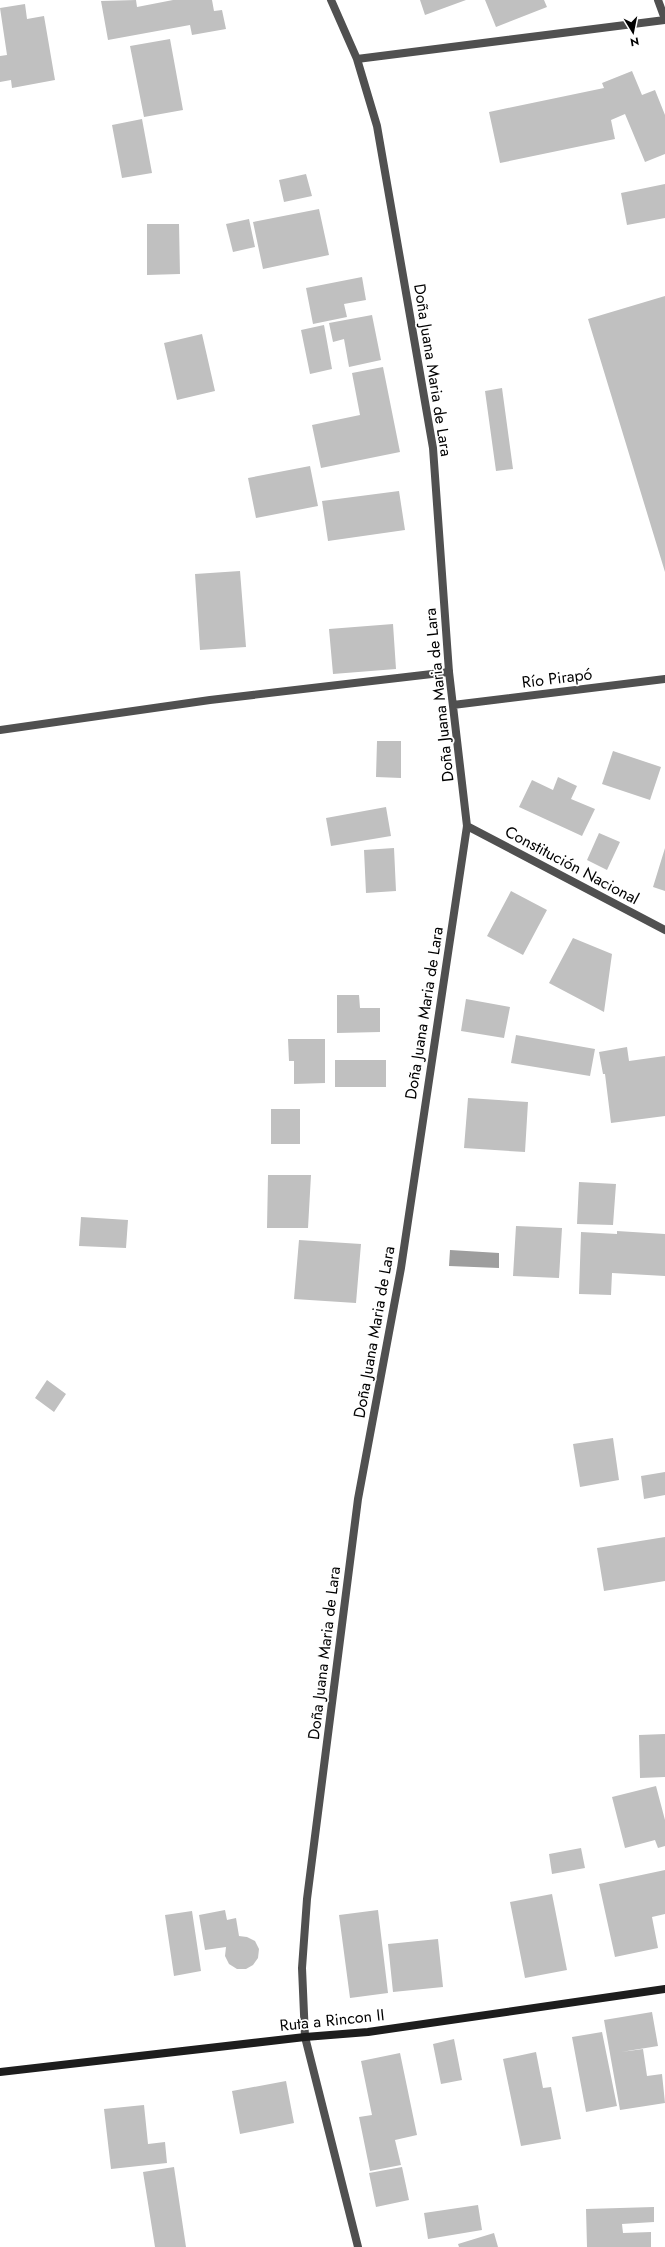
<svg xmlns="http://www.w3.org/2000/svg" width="665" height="2247" font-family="Jost,sans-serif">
<rect width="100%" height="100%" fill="#fff"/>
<path fill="#9e9e9e" d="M450 1250 499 1253V1268L449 1266Z"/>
<path fill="#c0c0c0" d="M136 0 137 7 173 0H212L214 11 222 10 226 29 192 35 190 25 108 40 101 1Z
M420 0H466L425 15Z
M485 0H544L547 7 496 27Z
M25 4 27 19 44 16 55 80 12 88 11 80 0 82V56L7 55 0 8Z
M170 39 183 110 144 117 130 46Z
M632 71 642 95 655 90 665 115V154L645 162 625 114 611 120 615 139 500 163 489 112 604 88 602 83Z
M142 119 152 173 122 178 112 125Z
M306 174 312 196 284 202 279 180Z
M665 184V218L627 225 621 193Z
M319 209 329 255 263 269 253 222Z
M249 219 255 247 233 252 226 224Z
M147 224H179L180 274 147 275Z
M362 277 366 300 344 304 347 317 313 324 306 288Z
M665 296V572L588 319Z
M372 315 381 360 349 367 344 339 333 342 329 323Z
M324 325 332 369 310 374 301 330Z
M202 334 215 391 177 400 164 343Z
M383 367 400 452 321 468 312 425 360 415 352 373Z
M502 388 513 469 496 471 485 391Z
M310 466 318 506 256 518 248 478Z
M399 491 405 530 328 541 322 501Z
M240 571 246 647 200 650 195 574Z
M393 624 396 669 333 674 329 629Z
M377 741H401V778L376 777Z
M613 751 661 767 650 800 602 784Z
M558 777 577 786 571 799 595 809 582 836 519 807 532 780 553 790Z
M386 807 391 836 331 846 326 818Z
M599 833 620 842 607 870 587 860Z
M394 848 396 891 366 893 364 850Z
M665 848V891L653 887Z
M511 891 547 910 523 955 487 936Z
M573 938 612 954 604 1012 549 983Z
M337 995H359L360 1008H380V1032L337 1033Z
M466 999 510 1007 504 1038 461 1031Z
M516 1035 595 1049 590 1076 511 1063Z
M288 1039H325V1083L294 1084V1061H289Z
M627 1047 629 1061 665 1056V1116L611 1123 605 1074H603L599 1052Z
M335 1060H386V1087H335Z
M468 1098 528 1102 525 1152 464 1148Z
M271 1109H300V1144H271Z
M268 1175H311L308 1228H267Z
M579 1182 616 1184 613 1225 577 1224Z
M81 1217 128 1220 126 1248 79 1246Z
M516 1226 562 1228 559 1278 513 1276Z
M617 1231 665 1234V1276L612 1273 611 1295 579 1294 581 1232 617 1234Z
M299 1240 361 1244 356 1303 294 1299Z
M47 1380 66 1394 54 1412 35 1398Z
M613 1438 619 1480 580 1487 573 1444Z
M665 1472V1495L644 1499 641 1476Z
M665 1537V1581L604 1591 597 1548Z
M665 1734V1777L640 1778 639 1735Z
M656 1786 665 1820V1846L658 1848 655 1840 625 1848 612 1797Z
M581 1848 585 1868 552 1874 549 1854Z
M665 1870V1914L652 1917 658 1948 615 1957 599 1884Z
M552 1894 567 1970 525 1978 510 1902Z
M225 1910 227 1920 236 1918 239 1936 247 1937 255 1941 259 1949 258 1958 253 1965 246 1969H237L229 1964 225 1956 226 1947 205 1950 199 1915Z
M378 1910 388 1993 350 1998 339 1915Z
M192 1911 201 1971 174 1976 165 1915Z
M438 1939 443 1987 393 1992 388 1944Z
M652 2012 658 2046 621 2052 643 2049 647 2076 662 2074 665 2103 620 2110 604 2020Z
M602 2032 617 2106 586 2112 572 2037Z
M454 2039 462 2080 441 2084 433 2044Z
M536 2052 543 2088 551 2087 561 2139 521 2146 503 2059Z
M400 2053 417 2135 395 2140 401 2165 370 2171 359 2117 372 2115 361 2061Z
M286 2081 294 2123 240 2134 232 2091Z
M144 2105 148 2144 165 2142 167 2163 111 2169 104 2109Z
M174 2167 186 2247H155L143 2172Z
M402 2167 409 2200 376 2207 369 2173Z
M478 2205 482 2230 428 2239 424 2213Z
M654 2207V2222L622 2224 623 2233 651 2232V2247H587L586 2209Z
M494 2233 498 2247H459L458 2244Z"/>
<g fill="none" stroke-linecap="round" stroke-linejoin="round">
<path stroke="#505050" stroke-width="8" d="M0 730 210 700 449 672"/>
<path stroke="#505050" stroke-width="8" d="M331 0 357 59 377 126 433 448 449 672 467 826 401 1268 358 1499 307 1899 302 1968 305 2037 358 2247
M658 0 665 19
M357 59 665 20
M453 705 665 679
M467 826 665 930"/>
<path stroke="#1d1d1d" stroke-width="8" d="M0 2072 305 2037 368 2032 665 1989"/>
</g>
<g text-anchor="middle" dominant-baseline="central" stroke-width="3.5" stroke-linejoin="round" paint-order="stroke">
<g font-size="16" fill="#000" stroke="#fff">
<text transform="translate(433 370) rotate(81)">Doña Juana Maria de Lara</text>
<text transform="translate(557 678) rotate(-7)">Río Pirapó</text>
<text transform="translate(439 695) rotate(-96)">Doña Juana Maria de Lara</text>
<text transform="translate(572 865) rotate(28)">Constitución Nacional</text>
<text transform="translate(424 1013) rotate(-81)">Doña Juana Maria de Lara</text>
<text transform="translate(374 1332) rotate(-80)">Doña Juana Maria de Lara</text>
<text transform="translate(324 1653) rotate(-83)">Doña Juana Maria de Lara</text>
<text transform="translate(332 2020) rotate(-6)">Ruta a Rincon II</text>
</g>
</g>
<g transform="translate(633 32) rotate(170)" stroke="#ffffff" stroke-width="3" paint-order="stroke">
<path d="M0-3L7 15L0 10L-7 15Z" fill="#000000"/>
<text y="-6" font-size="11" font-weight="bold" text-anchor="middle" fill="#000000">N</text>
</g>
</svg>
